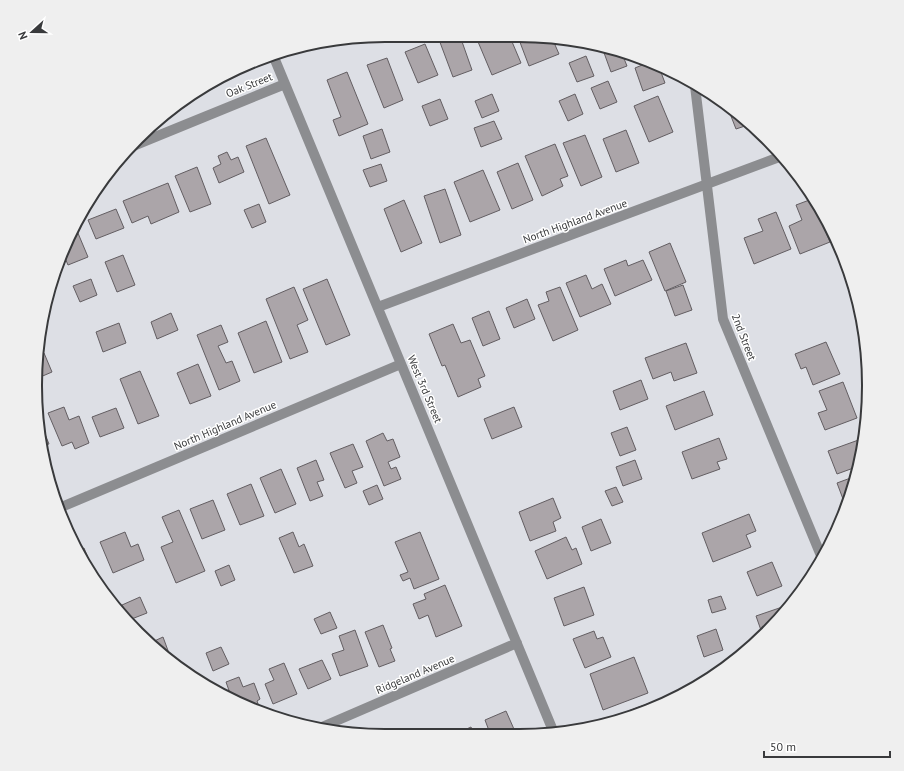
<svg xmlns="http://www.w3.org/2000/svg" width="904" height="771" font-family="'PT Sans',sans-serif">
<rect width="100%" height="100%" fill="#dddfe5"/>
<path fill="#aba5a9" stroke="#635e62" d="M440 36H460L472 70 453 77 438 37Z
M476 37H510L521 63 492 75Z
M518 37 552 38 559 54 529 66Z
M425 44 438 75 418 83 405 52Z
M603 50 623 56 627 66 611 72Z
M586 56 594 76 577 82 569 63Z
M387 58 403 100 384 108 367 65Z
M647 63 659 67 665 83 643 91 635 68Z
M347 72 368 124 339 136 333 120 341 117 327 80Z
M608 81 617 102 600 109 591 88Z
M492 94 499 111 482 118 475 101Z
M575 94 583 114 568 121 559 101Z
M658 96 673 132 649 142 634 106Z
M440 99 448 119 430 126 422 106Z
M729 111 748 125 736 129Z
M494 121 502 139 481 147 474 128Z
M382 129 390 152 371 159 363 136Z
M626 130 639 163 616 172 603 139Z
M585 135 602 177 581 186 563 143Z
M266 138 290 195 269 204 246 146Z
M555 144 568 176 560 179 563 186 542 196 525 156Z
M227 152 231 160 238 157 244 172 219 183 213 168 221 164 218 156Z
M518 163 533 200 512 209 497 172Z
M381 164 387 181 370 187 363 170Z
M197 167 211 204 190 212 175 176Z
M483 170 500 210 470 222 454 182Z
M168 183 179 212 151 224 148 216 132 223 123 201Z
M445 189 461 235 440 243 424 196Z
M812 199 830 242 800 254 789 226 802 220 796 205Z
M404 200 422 243 401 252 384 209Z
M259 204 266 222 252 228 244 210Z
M116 209 124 228 96 239 88 220Z
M776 212 791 249 754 264 744 238 763 231 758 219Z
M75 226 88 257 68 265 62 251Z
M670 243 686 282 665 291 649 252Z
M123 255 135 285 117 292 105 262Z
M626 260 628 266 643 260 652 280 615 296 604 269Z
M586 275 592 289 602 284 611 304 580 317 566 283Z
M91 279 97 295 80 302 73 286Z
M327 279 350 335 326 345 303 289Z
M683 285 692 310 675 316 666 291Z
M294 287 308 320 297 325 308 352 290 359 266 299Z
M560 287 578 330 553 341 538 305 549 301 546 292Z
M527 299 535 319 514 328 506 308Z
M489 311 500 339 483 346 472 318Z
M171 313 178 330 157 339 151 322Z
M266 321 282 362 254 373 238 333Z
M119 323 126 343 103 352 96 332Z
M453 324 461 343 470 340 485 376 478 379 481 387 458 397 445 365 442 366 429 334Z
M221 325 228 342 218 346 226 363 232 361 240 381 219 390 197 335Z
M826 342 840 374 813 385 806 367 801 369 795 354Z
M686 343 697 373 674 381 671 372 653 379 645 358Z
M44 353 52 372 38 378V356Z
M198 364 211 396 190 404 177 373Z
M140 371 159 416 138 424 120 379Z
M641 380 648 399 620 410 613 391Z
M843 382 857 418 825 430 818 413 827 410 819 391Z
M704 391 713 415 675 430 666 406Z
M64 407 69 420 79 416 89 443 75 449 72 442 62 446 48 413Z
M514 407 522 427 492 439 484 419Z
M116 408 124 428 100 437 92 417Z
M38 417 49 444 42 446 38 431Z
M627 427 636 450 620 456 611 433Z
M383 433 387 441 393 439 400 457 388 462 391 469 396 467 401 479 384 486 366 441Z
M719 438 727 459 717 462 720 469 692 479 682 452Z
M864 438 859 466 837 474 828 451Z
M353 444 363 467 352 471 357 483 345 488 330 453Z
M316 460 324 480 317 482 323 496 310 501 297 468Z
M635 460 642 479 623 486 616 467Z
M281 469 296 504 275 513 260 478Z
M856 476 846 507 837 483Z
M251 484 264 516 240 525 227 494Z
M377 485 383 499 369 505 363 491Z
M616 487 623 502 612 506 605 491Z
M553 498 561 518 553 522 556 531 530 541 519 512Z
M213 500 225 530 202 539 190 509Z
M179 510 205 571 176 583 161 547 173 542 162 517Z
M749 514 756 531 746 535 751 547 713 562 702 533Z
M601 519 611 543 591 551 582 527Z
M125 532 131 547 138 544 144 560 113 573 100 542Z
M293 532 299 547 304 544 313 566 294 573 279 538Z
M420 532 439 579 414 589 410 578 403 581 400 575 408 572 395 542Z
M566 537 572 550 576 548 582 564 547 579 535 551Z
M84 548 100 587 94 580 78 551Z
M772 562 782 586 757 596 747 572Z
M229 565 235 580 221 586 215 571Z
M445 585 462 626 436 637 428 615 419 619 413 604 426 599 424 594Z
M584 587 594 615 564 626 554 598Z
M721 596 726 609 712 613 708 600Z
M140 597 147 613 129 620 122 605Z
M791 604 766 634 763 636 756 616Z
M330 612 337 628 321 634 314 619Z
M383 625 392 648 390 649 395 661 379 667 365 632Z
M716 629 723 650 704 657 697 636Z
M355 630 368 666 340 676 332 654 344 650 339 636Z
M594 631 597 639 603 637 611 657 585 668 573 639Z
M163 637 170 656 168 657 150 643Z
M221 647 229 664 213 671 206 653Z
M634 657 648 693 603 710 590 674Z
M322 660 331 679 308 689 299 669Z
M284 663 297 694 273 704 265 684 274 680 269 669Z
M239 677 243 687 254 683 260 699 257 701 261 712 232 699 226 682Z
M650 703 652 709 608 723 607 719Z
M506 711 517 736H491L485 720Z
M471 727 475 736H451Z"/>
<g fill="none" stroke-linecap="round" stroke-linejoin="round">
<path stroke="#8c8d90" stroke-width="10" d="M273 55 554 733
M695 86 723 319 822 558
M133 146 285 84
M378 307 782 156
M59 508 401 364
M322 727 517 643"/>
</g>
<g text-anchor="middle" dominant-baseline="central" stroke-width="3" stroke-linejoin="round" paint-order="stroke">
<g font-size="11" fill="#393a3c" stroke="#fff">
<text transform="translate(249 85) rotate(-22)">Oak Street</text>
<text transform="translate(575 221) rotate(-20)">North Highland Avenue</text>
<text transform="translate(744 337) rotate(69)">2nd Street</text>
<text transform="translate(425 389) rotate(67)">West 3rd Street</text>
<text transform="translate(225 425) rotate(-23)">North Highland Avenue</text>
<text transform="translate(415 674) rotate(-23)">Ridgeland Avenue</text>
</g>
</g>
<path d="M0 0H904V771H0ZM385 42H519A343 343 0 0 1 862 385V386A343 343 0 0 1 519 729H385A343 343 0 0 1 42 386V385A343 343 0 0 1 385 42Z" fill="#efefef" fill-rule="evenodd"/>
<path fill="none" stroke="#393a3c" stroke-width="2" d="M385 42H519A343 343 0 0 1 862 385V386A343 343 0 0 1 519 729H385A343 343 0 0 1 42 386V385A343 343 0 0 1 385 42Z"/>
<g transform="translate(32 32) rotate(249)" stroke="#ffffff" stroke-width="3" paint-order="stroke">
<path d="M0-3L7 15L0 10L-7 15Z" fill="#393a3c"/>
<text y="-6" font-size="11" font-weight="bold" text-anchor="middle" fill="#393a3c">N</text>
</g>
<path d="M764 751v6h126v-6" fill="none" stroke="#393a3c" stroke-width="2"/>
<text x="770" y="751" font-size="12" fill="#393a3c" stroke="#ffffff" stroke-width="3" paint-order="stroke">50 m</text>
</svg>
